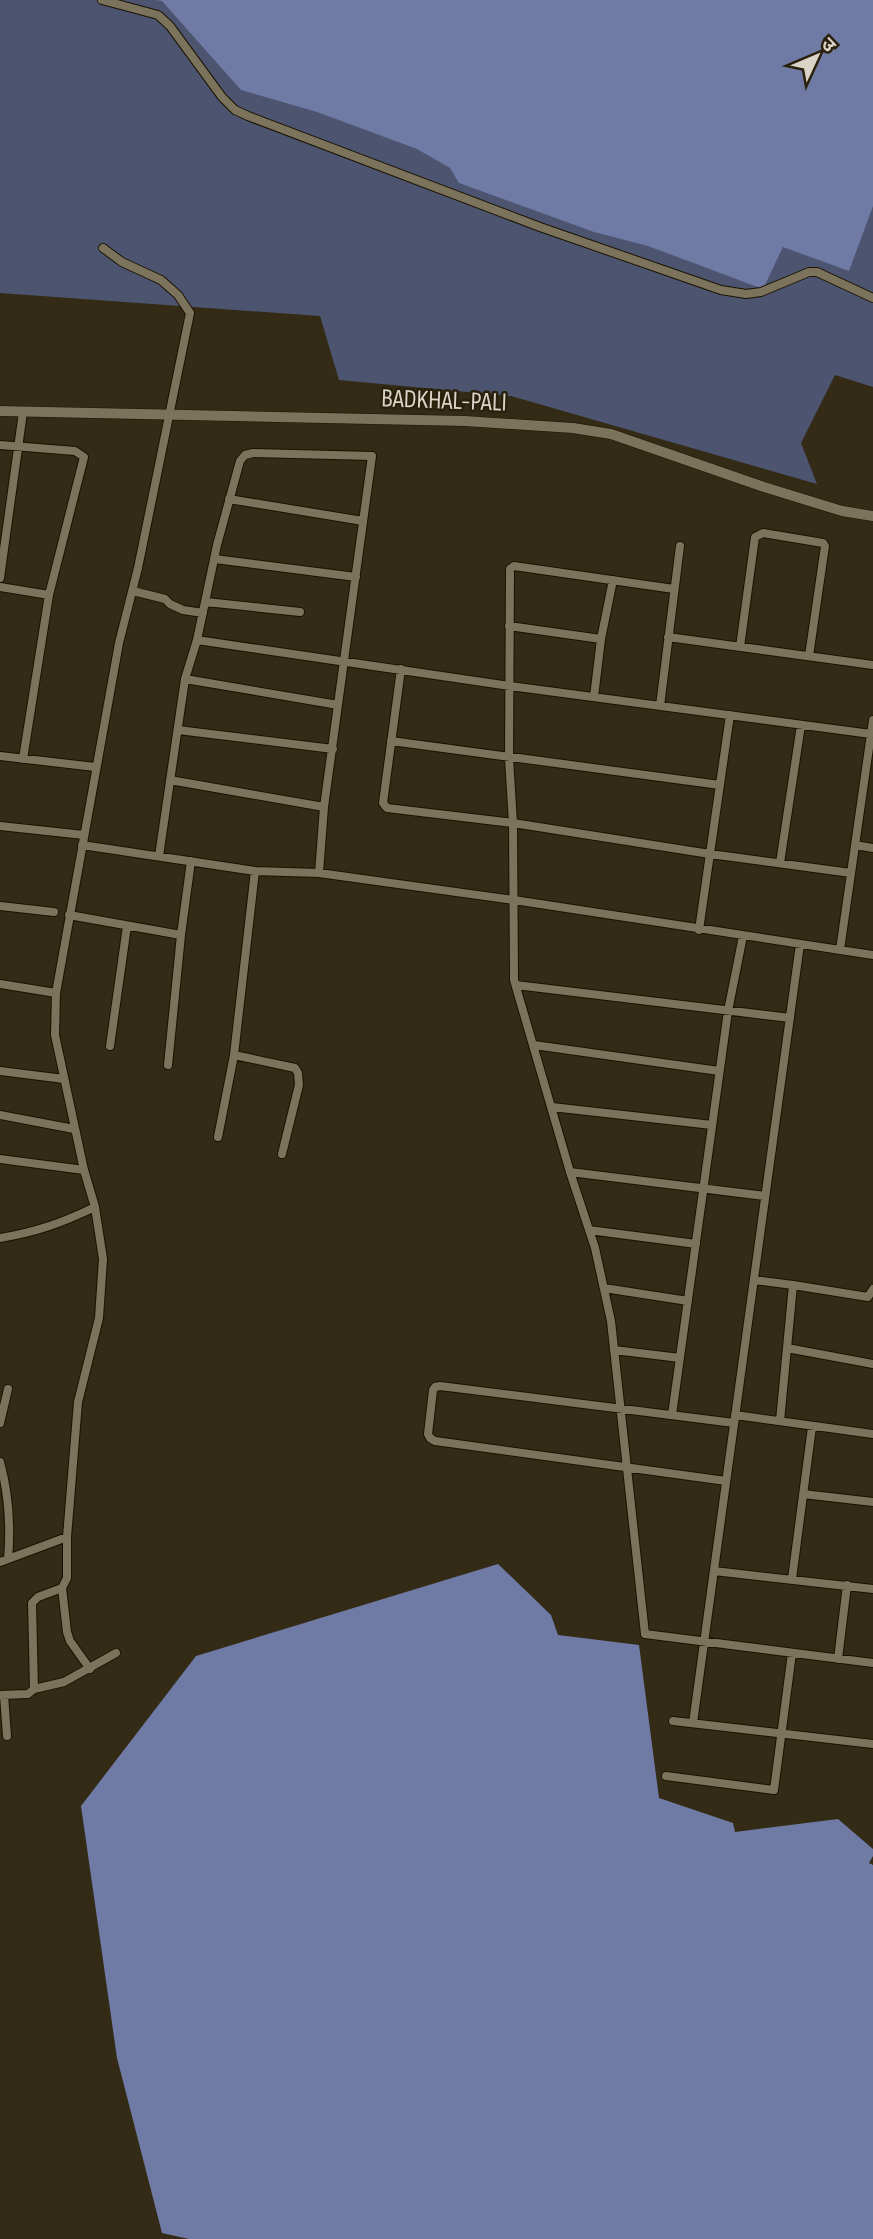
<svg xmlns="http://www.w3.org/2000/svg" width="873" height="2239" font-family="'Sofia Sans Condensed','Noto Sans Devanagari',sans-serif">
<rect width="100%" height="100%" fill="#332b16"/>
<path fill="#4c5470" d="M0 0H873V387L835 375 801 443 817 484 511 396 339 380 320 316 0 293Z"/>
<path fill="#6f7ba5" d="M156 0H873V206L849 271 783 247 763 289 648 246 594 232 459 183 450 168 417 149 317 112 241 90 162 1Z
M498 1564 551 1615 558 1635 639 1645 659 1798 733 1823 735 1832 838 1819 873 1849V1856L869 1863 873 1865V2239H189L162 2233 117 2058 81 1806 196 1656Z"/>
<g fill="none" stroke-linecap="round" stroke-linejoin="round">
<defs>
<path id="minor" d="M102 0 158 15 170 26 222 97 235 110 248 116 540 227 721 290 746 294 761 292 809 272H817L873 298
M0 445 75 451 84 457 49 595 23 759
M229 499 363 521
M215 559 356 577
M0 578 23 412
M0 587 49 595
M674 589 514 566 510 569 509 758 513 823 514 980 570 1172 595 1248 611 1321 645 1634 873 1663
M133 591 165 599 170 604 183 610 203 613
M206 602 300 612
M509 626 601 639
M668 637 873 665
M197 640 510 686 871 734
M740 647 755 537 763 533 823 543 825 546 809 656
M401 669 383 803 387 808 513 823 710 854 851 873
M185 679 338 705
M594 697 601 639 613 580
M660 706 680 546
M178 730 333 749
M391 741 720 785
M0 756 95 767
M170 780 324 807
M0 826 84 835
M82 845 255 871 319 873 514 900 873 955
M855 845 873 848
M159 856 185 679 197 640 217 545 240 461 245 455 253 453 372 456 324 807 319 873
M780 863 801 725
M0 906 54 912
M69 915 181 935
M699 930 730 715
M840 950 873 720
M0 984 56 993
M516 985 790 1018
M534 1045 719 1071
M110 1046 127 926
M234 1055 295 1068 298 1073 299 1085 282 1154
M168 1065 181 935 191 861
M0 1071 64 1079
M552 1107 712 1125
M0 1115 74 1129
M218 1137 234 1055 255 871
M0 1159 84 1170
M570 1172 765 1196
M589 1230 696 1244
M0 1238C36 1232 62 1223 95 1207
M754 1280 793 1285 780 1421
M793 1285 868 1297 873 1289
M604 1288 688 1301
M787 1348 873 1364
M614 1350 680 1358
M672 1415 728 1011 743 936
M735 1415 873 1434
M0 1423 8 1389
M0 1462C9 1495 11 1525 8 1559
M726 1481 435 1441 430 1438 428 1434 433 1390 435 1387 440 1386 734 1423
M803 1494 873 1502
M0 1562 67 1537
M714 1571 873 1589
M792 1579 812 1427
M62 1588 67 1632 70 1641 90 1669
M838 1659 847 1585
M34 1689 64 1682 116 1653
M0 1695 28 1694 34 1689 32 1603 38 1597 62 1588 67 1578V1537L78 1402 99 1318 103 1259 95 1207 84 1170 55 1035 56 993 119 643 138 568 190 313 178 295 161 280 122 262 103 248
M4 1695 7 1736
M673 1721 873 1744
M693 1723 800 944
M666 1776 774 1790 792 1653"/>
<path id="tertiary" d="M0 411 465 421 573 428 611 434 764 487 842 511 873 516"/>
</defs>
<use href="#minor" stroke="#1a1301" stroke-width="10"/>
<use href="#tertiary" stroke="#1a1301" stroke-width="11"/>
<use href="#minor" stroke="#7c735c" stroke-width="8"/>
<use href="#tertiary" stroke="#7c735c" stroke-width="10"/>
</g>
<g text-anchor="middle" dominant-baseline="central" stroke-width="5" stroke-linejoin="round" paint-order="stroke">
<g font-size="26" fill="#d9d4c7" stroke="#29210c">
<text transform="translate(444 401) rotate(2)">BADKHAL-PALI</text>
</g>
</g>
<g transform="translate(817 56) rotate(46)" stroke="#29210c" stroke-width="5" paint-order="stroke">
<path d="M0-5L12 26L0 18L-12 26Z" fill="#d9d4c7"/>
<text y="-10" font-size="19" font-weight="bold" text-anchor="middle" fill="#d9d4c7">उ</text>
</g>
</svg>
